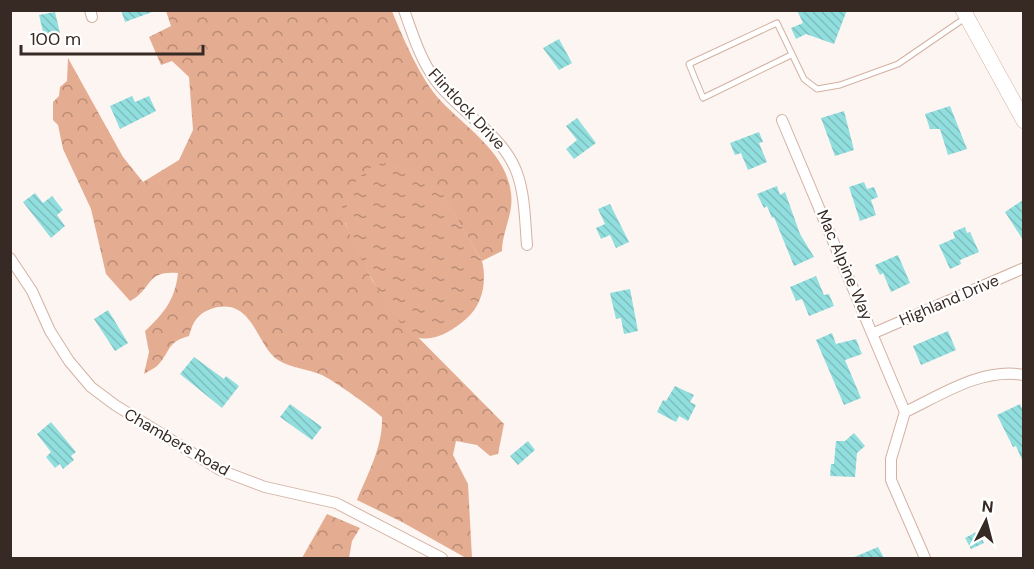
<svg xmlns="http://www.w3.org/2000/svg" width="1034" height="569" font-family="'DM Sans',sans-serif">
<defs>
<pattern id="forest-crowns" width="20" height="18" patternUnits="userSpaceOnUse" patternTransform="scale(1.5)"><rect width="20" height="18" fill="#e4ac91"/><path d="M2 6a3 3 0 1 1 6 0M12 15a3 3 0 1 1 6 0" fill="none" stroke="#ba8c76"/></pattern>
<pattern id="water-ripples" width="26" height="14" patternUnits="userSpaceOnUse" patternTransform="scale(1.5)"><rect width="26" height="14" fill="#e5ad92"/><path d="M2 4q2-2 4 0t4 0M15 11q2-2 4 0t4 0" fill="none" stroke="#ba8d77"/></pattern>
<pattern id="building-back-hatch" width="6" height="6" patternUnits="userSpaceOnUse" patternTransform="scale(1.5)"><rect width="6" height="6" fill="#91dede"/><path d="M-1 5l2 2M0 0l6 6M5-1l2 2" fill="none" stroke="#7ebfbe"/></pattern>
</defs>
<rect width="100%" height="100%" fill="#fdf5f2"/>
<path fill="url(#forest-crowns)" d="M166 11H392C402 36 421 80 440 100 466 128 506 152 511 193 514 213 502 232 502 251L482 261 433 178 345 223 372 280 397 316 504 424 498 454 490 456 477 445 456 441 453 455 468 484 472 558H466L402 522 357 500C368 473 383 447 382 417 368 405 337 383 322 375 308 369 291 368 278 360 256 346 253 295 211 309 197 314 193 322 189 336 166 342 171 352 157 366 154 369 148 371 144 374L149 352 145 331C164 313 175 300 178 273 145 270 153 289 130 301L106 274 91 209 63 149 58 125 53 120V102L59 96 60 87 67 81 68 58 123 157 143 182 179 160 193 130 189 77 172 61 161 65 149 37 171 26Z
M327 514 360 528 352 541 349 558H302Z"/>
<path fill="url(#water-ripples)" d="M389 162 433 177 482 261C487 281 483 305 466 319 453 330 434 343 416 337 396 330 341 229 342 207 343 194 364 169 376 165 380 163 385 163 389 162Z"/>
<path fill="url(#building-back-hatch)" d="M121 10H152V12L125 22Z
M797 10H847L834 44 806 34 796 39 791 28 803 23Z
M55 12 60 33 44 36 39 15Z
M559 39 572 63 559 70 543 48Z
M132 96 135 102 149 96 156 111 120 129 110 106Z
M950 106 967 149 948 155 940 129H930L925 114Z
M844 111 854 150 835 156 821 118Z
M577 118 596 143 574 159 566 149 577 140 566 126Z
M759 132 763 142 759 143 767 162 748 170 741 153 735 155 730 143Z
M864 182 867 189 874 187 878 197 871 200 876 215 860 221 849 187Z
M777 186 780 195 785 192 800 234 814 257 794 266 774 217 772 218 767 206 764 208 757 194Z
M35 193 43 203 52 196 63 210 57 215 65 226 51 238 23 202Z
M1023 200V240L1005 212Z
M610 204 629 242 616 248 610 235 601 239 596 228 605 224 598 209Z
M965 227 967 233 970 232 979 252 960 260 961 264 950 269 939 245 955 238 953 232Z
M898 255 910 283 891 292 883 273 880 275 875 265Z
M816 276 824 295 829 294 834 306 809 316 802 299 796 301 790 287Z
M630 289 638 331 624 334 621 318 616 319 610 293Z
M108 310 128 343 115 351 94 319Z
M948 331 956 350 921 365 913 346Z
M832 333 836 344 856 339 862 354 845 360 861 398 844 405 816 340Z
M194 357 224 379 226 376 239 386 222 408 180 374Z
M675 386 694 395 690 402 696 405 688 421 679 416 676 422 657 412 663 400 666 401Z
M290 404 322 427 312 440 280 417Z
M1020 404 1023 411V462L1016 446 1013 447 997 415Z
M51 422 76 452 71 456 74 460 63 469 60 464 55 468 46 457 51 452 37 434Z
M854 433 865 446 857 453 855 477 830 476 831 464H834L836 441H845Z
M528 441 535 450 518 465 510 456Z
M978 531 984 543 971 549 965 538Z
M878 547 884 558H852Z"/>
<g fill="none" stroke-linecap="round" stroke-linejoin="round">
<defs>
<path id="service" d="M791 55 703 98 689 64 777 23 804 79 817 89 840 85 898 64 965 18"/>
<path id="minor" d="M90 10 92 17
M404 10C413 35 420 59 436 81 460 113 503 134 517 173 525 195 525 222 527 245
M782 120 905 412
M10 258 32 291 50 331 69 361 91 387 115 405 220 470 265 487 336 503 442 558
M874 333 1024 268
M925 558 891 480V459L905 412C941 395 982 367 1024 375"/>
<path id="secondary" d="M963 10 1024 121"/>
</defs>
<use href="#service" stroke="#d3b1a1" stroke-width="7"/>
<use href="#minor" stroke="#d3b1a1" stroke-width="12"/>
<use href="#secondary" stroke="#d3b1a1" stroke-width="16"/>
<use href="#service" stroke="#fff" stroke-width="5"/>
<use href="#minor" stroke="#fff" stroke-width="10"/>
<use href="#secondary" stroke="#fff" stroke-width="15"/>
</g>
<g text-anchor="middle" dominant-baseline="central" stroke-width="4.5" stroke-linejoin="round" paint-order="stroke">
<g font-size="16" fill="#372a24" stroke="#fff">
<text transform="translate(467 109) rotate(47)">Flintlock Drive</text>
<text transform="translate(845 265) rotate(67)">Mac Alpine Way</text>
<text transform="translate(949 300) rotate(-23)">Highland Drive</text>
<text transform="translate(177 442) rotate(30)">Chambers Road</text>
</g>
</g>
<rect width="1034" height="569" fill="none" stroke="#372a24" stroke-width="24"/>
<g transform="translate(986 521) rotate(6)" stroke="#ffffff" stroke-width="4.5" paint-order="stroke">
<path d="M0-4.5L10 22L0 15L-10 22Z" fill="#372a24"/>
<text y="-9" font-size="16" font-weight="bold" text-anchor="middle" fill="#372a24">N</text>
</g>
<path d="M21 45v9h182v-9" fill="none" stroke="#372a24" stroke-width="3"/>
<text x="30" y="45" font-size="18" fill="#372a24" stroke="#ffffff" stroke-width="4.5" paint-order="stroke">100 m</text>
</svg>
